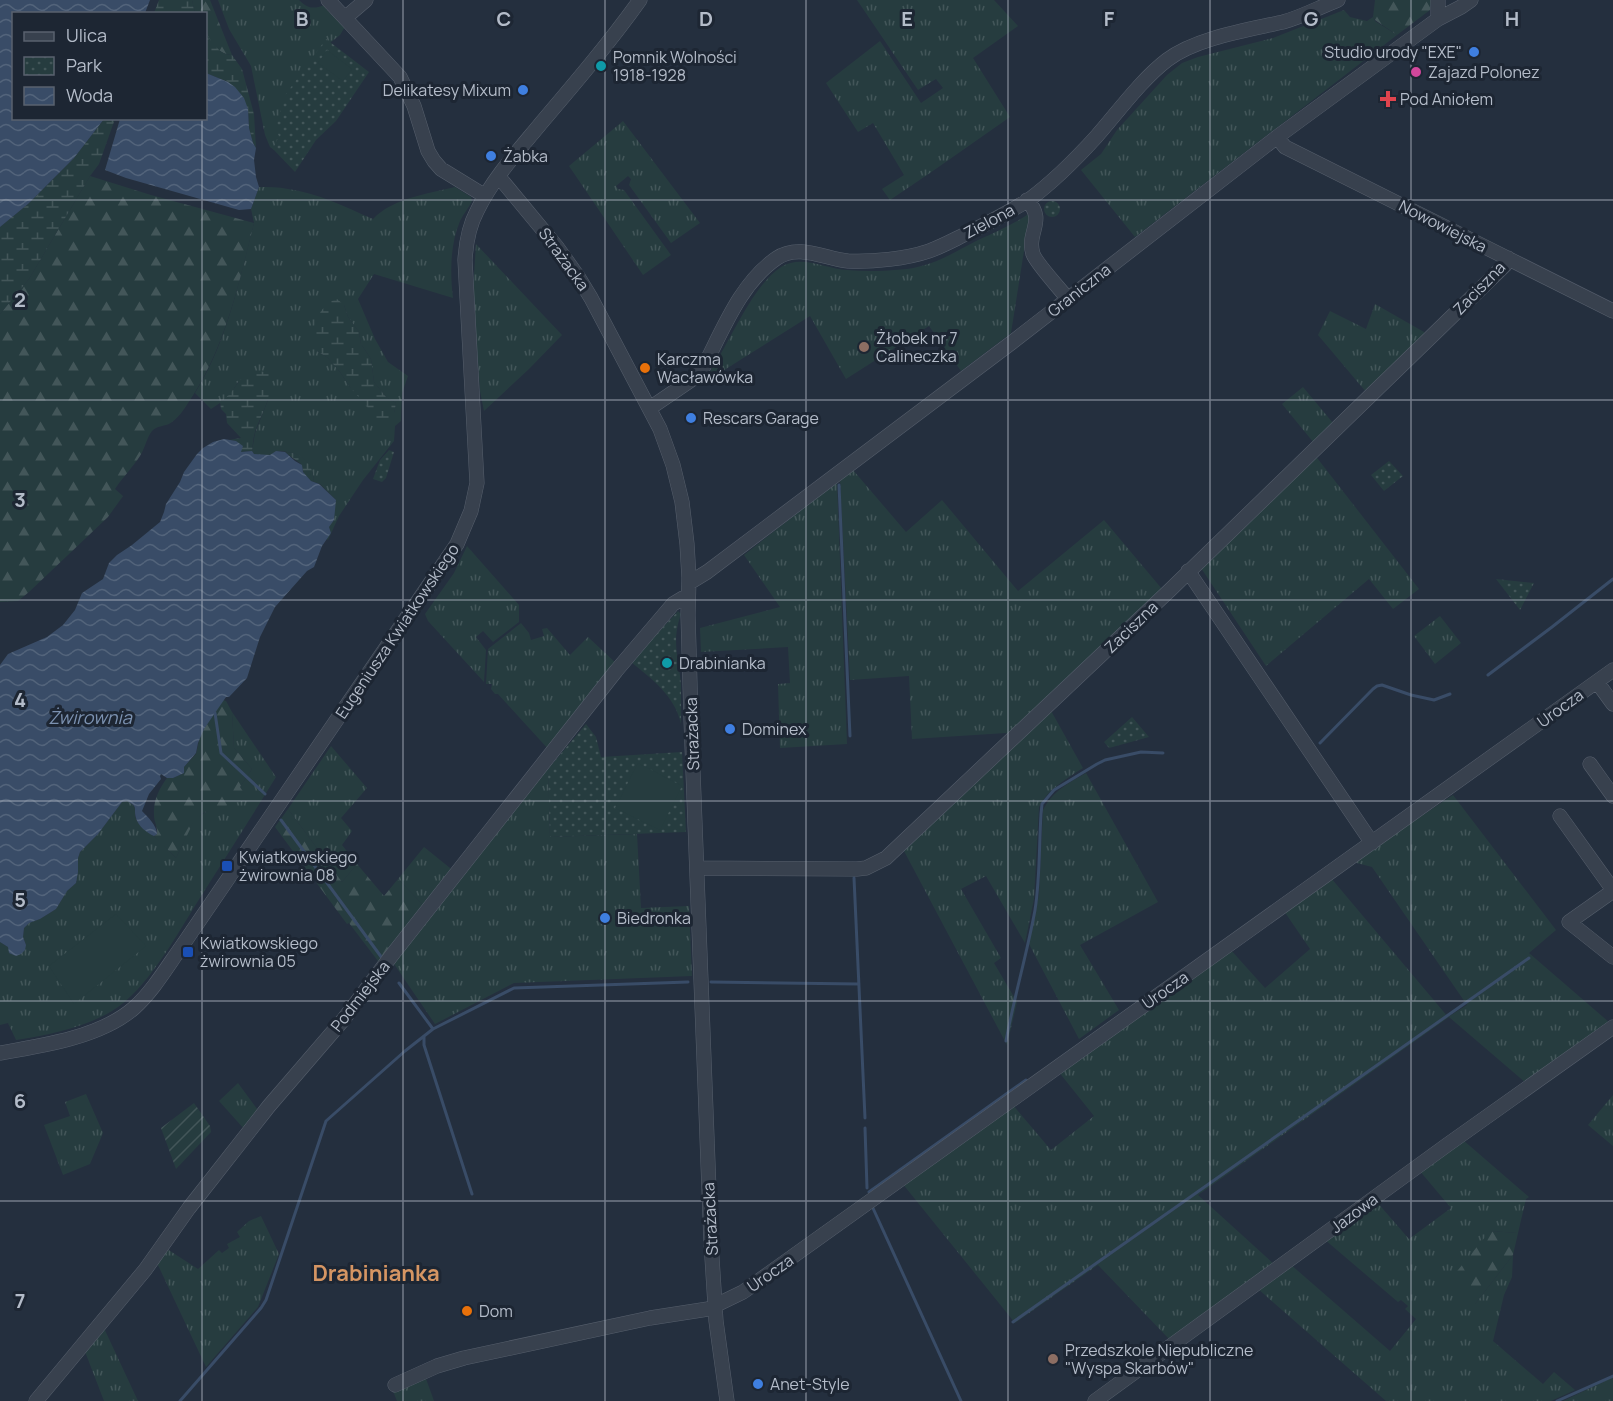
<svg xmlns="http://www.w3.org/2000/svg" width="1613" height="1401" font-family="Manrope,sans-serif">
<defs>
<pattern id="grass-tufts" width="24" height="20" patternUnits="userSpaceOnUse" patternTransform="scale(1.5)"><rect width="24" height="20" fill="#263c3f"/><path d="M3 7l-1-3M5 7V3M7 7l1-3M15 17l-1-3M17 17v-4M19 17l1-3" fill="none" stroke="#435659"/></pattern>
<pattern id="forest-firs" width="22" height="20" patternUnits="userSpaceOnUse" patternTransform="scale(1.5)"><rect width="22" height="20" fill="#263c3f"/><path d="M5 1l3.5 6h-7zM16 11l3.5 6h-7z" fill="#435659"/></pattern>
<pattern id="wetland-marsh" width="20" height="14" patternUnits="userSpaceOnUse" patternTransform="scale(1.5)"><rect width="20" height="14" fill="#263c3f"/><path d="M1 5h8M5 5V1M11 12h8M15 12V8" fill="none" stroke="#435659"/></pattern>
<pattern id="park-dots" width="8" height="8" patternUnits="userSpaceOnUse" patternTransform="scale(1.5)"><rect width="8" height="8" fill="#263c3f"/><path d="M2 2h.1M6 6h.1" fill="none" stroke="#435659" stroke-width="1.8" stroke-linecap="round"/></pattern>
<pattern id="garden-furrows" width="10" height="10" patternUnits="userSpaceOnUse" patternTransform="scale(1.5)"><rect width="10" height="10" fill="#263c3f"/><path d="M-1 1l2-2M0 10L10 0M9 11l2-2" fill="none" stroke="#435659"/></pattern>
<pattern id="water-waves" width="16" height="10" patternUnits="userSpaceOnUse" patternTransform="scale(1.5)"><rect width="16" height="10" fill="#394c67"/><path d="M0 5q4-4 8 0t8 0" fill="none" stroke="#53647b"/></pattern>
</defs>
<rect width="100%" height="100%" fill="#242f3e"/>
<path fill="url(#grass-tufts)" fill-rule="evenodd" d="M218 0H299C308 9 313 9 325 5L328 6 326 9 332 15 334 13 346 25 340 35 326 46 294 118 274 150 270 147 265 135 251 66 229 29Z
M857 0H994L1018 26 973 58 1010 117 930 173 890 200 882 189 904 175 873 123 858 132 826 83 880 41 921 103 943 88 936 79 918 90Z
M1344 10 1350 17 1367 21 1373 17 1375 21 1397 35 1135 237 1081 170 1101 154 1117 130 1167 75 1182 63 1198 57 1273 38Z
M623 121 700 223 671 243 629 185 631 179 628 176 616 186 618 189 624 190 671 255 643 275 569 166Z
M259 187C268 187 278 187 288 189 318 193 345 207 373 219 393 198 427 194 455 187L471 197 472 201C469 208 463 214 460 221 450 245 450 273 453 298L374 274 358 299 375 339 388 362 408 376 402 393 401 421 395 426 394 441 363 480 339 516 328 540 326 538 331 533 329 527 336 500 320 484 314 482C313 465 304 454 287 452 285 451 280 451 278 451 271 453 276 454 269 455 264 456 258 455 254 454L252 451 255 433 268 400 238 382 229 397 211 409 195 393C227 342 239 281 254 223L251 209ZM344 305 348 317 359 332 361 344 371 359 374 382 386 397 396 403 394 413 350 387 340 372 328 358 317 351Z
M1030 213 1011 333 961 371 929 326 846 379 810 316 710 379 707 376C730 344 750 288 781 267 802 254 826 269 847 270 867 272 887 271 907 269 935 265 953 253 978 240 996 232 1014 224 1030 213Z
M476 244 562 335 529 369 484 411 480 391 473 291Z
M1375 304 1424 332 1426 335 1366 392 1318 335 1330 311 1366 329Z
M1303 387 1333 423 1314 443 1282 404Z
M1314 454 1419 589 1393 609 1369 579 1266 666 1199 565Z
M853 470 906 532 942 500 1018 591 1104 520 1162 589 1009 738 1006 733 912 739 909 676 850 680 840 479Z
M837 482 847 744 780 748 778 684 790 683 788 647 701 652 700 628 780 607 744 555Z
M467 546 519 605V622L493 642 483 631 476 637 486 650 484 682 428 621 425 614 454 573Z
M1440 616 1461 643 1435 664 1414 636Z
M521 623 529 633 531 640 544 636 542 629 547 628 570 655 588 637 618 665 550 751 498 694H495L491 689 492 684H486L488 649Z
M1050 709 1083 768C1066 779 1048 789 1039 807L1034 899 1025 943 986 876 961 889 1001 958 994 963 1017 1002 1007 1045 904 851Z
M232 712 276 777C250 819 224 860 198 901 176 936 147 990 112 1011 83 1028 49 1035 16 1040L8 1023 0 1025V942L8 947 26 945 23 937 24 928 28 923 40 919 56 909 67 891 76 883 78 872V858L80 852 98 834 122 802 127 801C140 807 132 812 137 821 142 829 148 832 155 837 163 843 169 852 176 858 182 847 186 835 192 824 203 807 230 805 247 799L240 787 252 769 234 748Z
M331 746 367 788 341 818 352 831 342 845 357 864 342 882 288 809Z
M548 762 550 837 637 834 641 908 689 906 692 976 514 983 435 1024 392 961Z
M1086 773 1158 902 1080 945 1119 1010 1079 1039 1029 944 1039 894 1043 810C1054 790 1067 784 1086 773Z
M1453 795 1556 930 1529 953 1610 1023 1526 1083 1449 1017 1198 1195 1275 1265 1170 1340 1098 1265 1015 1323 902 1183 1012 1104 1051 1150 1094 1116 1058 1071 1230 949 1265 988 1310 949 1284 911 1331 878 1448 1017 1467 1005 1372 867 1353 862Z
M424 847 455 872 426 908 398 879Z
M238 1083 260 1113 245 1130 219 1101Z
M86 1094 103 1133 90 1164 63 1175 44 1125 70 1116 65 1102Z
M1613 1095V1146L1588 1125Z
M1463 1140 1529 1197 1526 1199 1518 1233 1490 1231 1475 1304 1513 1255 1512 1277 1504 1295 1493 1341 1543 1384 1554 1372 1575 1390 1551 1401H1386L1257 1288 1290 1264 1390 1351 1416 1319 1405 1309 1408 1306 1401 1300 1398 1302 1324 1239 1376 1201 1409 1239 1451 1208 1419 1170Z
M261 1216 279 1254 258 1307 206 1367 157 1263 164 1247 198 1269 219 1250 222 1253 229 1248 227 1244 240 1237 237 1232 249 1221Z
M103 1326 138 1401H104L84 1349Z
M425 1376 434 1401H397L393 1391Z
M1613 1377V1401H1563Z"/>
<path fill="url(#forest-firs)" d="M192 0H210L232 55C222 55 209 44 206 34 204 28 206 19 206 14L195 13Z
M1375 0H1431L1430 10 1397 35 1375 20 1373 17Z
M90 176 151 195 254 223C239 283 225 348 190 400 185 408 178 419 169 424 164 426 157 426 152 431 147 437 145 448 140 456 133 467 123 477 115 489L123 496 108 517 29 592 18 601 0 602V314L29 279Z
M223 700 226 701 232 712 234 748 252 769 240 787 248 799 203 813 193 823 176 858 154 836 157 834C158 827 154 822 154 815 153 801 159 789 167 778H173L184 773V767L196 754 200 736 208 722Z
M288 809 342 882 357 864 384 896 398 879 426 908 381 965 349 923 347 924 275 827Z
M1490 1231 1518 1233 1513 1255 1475 1304 1449 1281Z"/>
<path fill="url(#wetland-marsh)" d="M159 0H192L195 13H154Z
M206 33C212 43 220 55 232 55L242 69 254 114 256 148 253 143 249 128 248 109 228 82 206 73Z
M104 119H115L99 164 90 176 29 279 0 314V227L28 204 74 158Z
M337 299 344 305 348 317 359 332 361 344 371 359 374 382 386 397 396 403 394 414 395 426 378 420 350 387 340 372 328 358 317 351 313 340 315 324 321 311 329 302Z
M259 371 269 373C277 389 260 416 255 432 253 438 253 445 252 451L241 452 236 441 229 440 241 438 227 423 226 414 221 409 220 402C239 391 233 376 259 371Z
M285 452C303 453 313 463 314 482L311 481C309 479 305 476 304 474 304 473 301 465 301 464 299 462 288 455 285 452Z"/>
<path fill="url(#park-dots)" d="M326 39 369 72 336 121 316 140 295 172 273 149 279 136 275 128 286 94Z
M1044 209a8 8 0 1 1 16 0a8 8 0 1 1-16 0Z
M389 450 394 452 386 478 382 482 373 479 380 460Z
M1389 461 1403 476 1384 491 1371 475Z
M1496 579 1534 583 1520 610Z
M678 611 681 614C671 642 679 658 681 685 681 698 681 711 681 724 675 696 652 679 631 662Z
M1132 717 1149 737 1109 748 1104 742Z
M586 724 596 737 601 757 682 752 686 832 550 837 548 769Z"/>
<path fill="url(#garden-furrows)" d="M194 1103 210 1126 211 1132 176 1169 161 1128Z"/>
<path fill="#263c3f" d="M327 50 352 69 343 81 318 63Z
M638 763 682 786 660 830 615 808Z
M116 914 146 946 74 1004 49 966Z"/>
<path fill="url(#water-waves)" d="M0 0H150L145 13 14 14V118L104 119 74 158 28 204 0 227Z
M206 73 228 82 235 87 244 98 248 109 249 128 253 143 256 148 254 160 256 177 259 187 251 209 239 210 126 178 105 170 120 119 206 118Z
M224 439 236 441 243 446 241 452 252 451 254 454 270 455 276 451 285 452 295 461 302 465 303 472 311 481 319 484 336 500 334 520 329 527 331 533 322 546 314 567 307 571 275 607 260 637 247 678 229 697H226L204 729 198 743 196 753 184 767V773L173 778H167L161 774 160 776 161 779 149 794 142 811C148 817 157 826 157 834L154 836C147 833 138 826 136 818 133 808 139 807 127 801L122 802 98 834 80 852 78 858V872L76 883 67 891 56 909 40 919 29 923 24 928 23 937 26 945 25 950 21 954 16 956 9 953 8 947 0 942V665L8 654 47 637 63 625 75 610 82 593 103 579 109 563 117 555 132 545 160 522 164 512 166 504 180 482 184 472 197 454 203 448 213 442Z"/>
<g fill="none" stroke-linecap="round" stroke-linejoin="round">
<path stroke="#394c67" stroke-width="3" d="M839 485 850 736
M1488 675 1552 627 1613 579
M215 713 221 753 265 794
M1320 743 1373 689 1377 686 1382 685 1411 695 1434 700 1450 694
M281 820 382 958
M854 878 865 1118
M711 982 859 984
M433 1029 514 988 688 982
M424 1036V1045L472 1194
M1006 1041C1014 997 1027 954 1035 910 1040 879 1039 846 1041 814L1042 804 1054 790 1097 764 1105 760 1141 752 1163 753
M865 1128 867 1188
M869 1192 1026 1080
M872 1206 961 1401
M1013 1322 1529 958
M180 1401 261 1308 266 1300 326 1121 405 1051 433 1029 399 983
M1557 1401 1613 1376"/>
<defs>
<path id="minor" d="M328 0 400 77 414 106 428 151 434 161 441 169 485 196
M345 18 366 0
M1438 19V0
M1277 137 1285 147 1613 311
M499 177 557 247 577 275 591 298 660 429 673 465 682 502 687 544 689 578 688 615 691 719 711 1242 716 1321 727 1401
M1027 200C1047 221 1026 232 1033 254 1036 263 1060 289 1068 299
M650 408 697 376 702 370C722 332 740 283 777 258 799 243 825 259 848 261 872 262 906 259 929 251 943 246 957 238 970 232 990 222 1011 211 1030 199 1054 181 1076 159 1096 137 1118 112 1141 80 1167 60 1196 38 1248 30 1283 22 1302 17 1320 7 1338 0
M1188 571 1372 843
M689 583 707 572 1015 340 1277 137 1438 19 1461 7 1471 0
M1597 682 1613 704
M1590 764 1613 796
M1560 816 1613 890
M697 868 857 869 866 868 886 858 1170 590 1505 265 1508 258
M1613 891 1569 922 1613 957
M0 1053C42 1046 101 1037 134 1008 153 991 167 967 182 946L457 544 471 511 477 483 465 260C466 243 469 226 477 211 493 178 519 150 542 122 576 82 610 42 640 0
M395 1385 437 1366 464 1358 650 1318 708 1309 743 1292 1613 670
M36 1401 145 1270 189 1208 269 1106 343 1020 392 955 616 671 673 604 683 598 688 597
M1095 1401 1447 1145 1613 1027"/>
</defs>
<use href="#minor" stroke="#565f6c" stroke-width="15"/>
<use href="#minor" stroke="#38414e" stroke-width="14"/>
</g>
<path fill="none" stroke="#b4bcc9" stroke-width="1.5" stroke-opacity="0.55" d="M202 0V14M403 0V1401M605 0V1401M806 0V1401M1008 0V1401M1210 0V1401M1411 0V1401M202 118V1401M0 200H1613M0 400H1613M0 600H1613M0 801H1613M0 1001H1613M0 1201H1613"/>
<g fill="#3f7fe0" stroke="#1d2633" stroke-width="2">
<circle cx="1474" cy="52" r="6"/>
<circle cx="523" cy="90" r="6"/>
<circle cx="491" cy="156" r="6"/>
<circle cx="691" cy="418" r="6"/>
<circle cx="730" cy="729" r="6"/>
<circle cx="605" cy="918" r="6"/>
<circle cx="758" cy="1384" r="6"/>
</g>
<g fill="#0f9aa8" stroke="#1d2633" stroke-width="2">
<circle cx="601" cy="66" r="6"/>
<circle cx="667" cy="663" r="6"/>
</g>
<circle fill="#d1479c" stroke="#1d2633" stroke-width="2" cx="1416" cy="72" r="6"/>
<path fill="#e0444e" stroke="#1d2633" stroke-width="2" d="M1385 90h6v6h6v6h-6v6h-6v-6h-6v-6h6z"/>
<g fill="#8d6e63" stroke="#1d2633" stroke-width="2">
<circle cx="864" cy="347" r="6"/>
<circle cx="1053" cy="1359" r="6"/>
</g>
<g fill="#e8710a" stroke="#1d2633" stroke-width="2">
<circle cx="645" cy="368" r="6"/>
<circle cx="467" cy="1311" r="6"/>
</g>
<g fill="#1a4fb4" stroke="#1d2633" stroke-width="2">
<rect x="221" y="860" width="12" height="12" rx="3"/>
<rect x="182" y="946" width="12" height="12" rx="3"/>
</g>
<g text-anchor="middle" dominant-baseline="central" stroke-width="6" stroke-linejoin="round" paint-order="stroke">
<g font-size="16" fill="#b4bcc9" stroke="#1d2633" text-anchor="start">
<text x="1462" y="52" text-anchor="end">Studio urody "EXE"</text>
<text x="613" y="57">Pomnik Wolności<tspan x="613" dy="18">1918-1928</tspan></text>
<text x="1428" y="72">Zajazd Polonez</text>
<text x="511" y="90" text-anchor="end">Delikatesy Mixum</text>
<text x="1400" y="99">Pod Aniołem</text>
<text x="503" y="156">Żabka</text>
<text x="876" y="338">Żłobek nr 7<tspan x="876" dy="18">Calineczka</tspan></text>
<text x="657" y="359">Karczma<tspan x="657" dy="18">Wacławówka</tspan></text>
<text x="703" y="418">Rescars Garage</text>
<text x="679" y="663">Drabinianka</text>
<text x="742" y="729">Dominex</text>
<text x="239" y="857">Kwiatkowskiego<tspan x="239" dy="18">żwirownia 08</tspan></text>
<text x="617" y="918">Biedronka</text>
<text x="200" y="943">Kwiatkowskiego<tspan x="200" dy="18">żwirownia 05</tspan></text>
<text x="479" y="1311">Dom</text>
<text x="1065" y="1350">Przedszkole Niepubliczne<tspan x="1065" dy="18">"Wyspa Skarbów"</tspan></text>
<text x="770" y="1384">Anet-Style</text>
</g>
<g font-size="16" fill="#b4bcc9" stroke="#1d2633">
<text transform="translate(989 221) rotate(-28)">Zielona</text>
<text transform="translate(1443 226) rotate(27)">Nowowiejska</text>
<text transform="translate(564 259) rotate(54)">Strażacka</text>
<text transform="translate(1479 288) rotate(-46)">Zaciszna</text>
<text transform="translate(1079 290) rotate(-38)">Graniczna</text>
<text transform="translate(1131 627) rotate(-44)">Zaciszna</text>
<text transform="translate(397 631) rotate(-56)">Eugeniusza Kwiatkowskiego</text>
<text transform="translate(1560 708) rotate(-36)">Urocza</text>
<text transform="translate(692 734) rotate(-92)">Strażacka</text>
<text transform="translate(1165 990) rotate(-35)">Urocza</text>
<text transform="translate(360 996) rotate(-52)">Podmiejska</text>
<text transform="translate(1354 1213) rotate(-37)">Jazowa</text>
<text transform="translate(710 1219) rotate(-93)">Strażacka</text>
<text transform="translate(770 1273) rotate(-35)">Urocza</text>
</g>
<g font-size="18" font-style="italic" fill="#7c92b1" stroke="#1d2633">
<text x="90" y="717">Żwirownia</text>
</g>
<g font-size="22" font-weight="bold" fill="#d59563" stroke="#1d2633">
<text x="376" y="1273">Drabinianka</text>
</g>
</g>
<g font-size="20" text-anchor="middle" font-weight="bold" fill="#b4bcc9" stroke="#1d2633" stroke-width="6" stroke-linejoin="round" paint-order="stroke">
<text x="302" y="26">B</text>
<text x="504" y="26">C</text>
<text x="706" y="26">D</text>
<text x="907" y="26">E</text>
<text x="1109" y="26">F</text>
<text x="1311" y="26">G</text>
<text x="1512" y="26">H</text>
<text x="20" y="307">2</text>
<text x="20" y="507">3</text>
<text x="20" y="707">4</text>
<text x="20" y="907">5</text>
<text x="20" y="1108">6</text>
<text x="20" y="1308">7</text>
</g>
<rect x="12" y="12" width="195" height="108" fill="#1d2633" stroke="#59626f" stroke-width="1.5"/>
<rect x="24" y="32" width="30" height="9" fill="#38414e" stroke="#59626f" stroke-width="1.5"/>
<text x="66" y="42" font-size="18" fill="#b4bcc9">Ulica</text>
<rect x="24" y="57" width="30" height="18" fill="url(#park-dots)" stroke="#59626f" stroke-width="1.5"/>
<text x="66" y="72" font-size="18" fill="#b4bcc9">Park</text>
<rect x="24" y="87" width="30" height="18" fill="url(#water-waves)" stroke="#59626f" stroke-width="1.5"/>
<text x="66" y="102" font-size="18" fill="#b4bcc9">Woda</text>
</svg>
